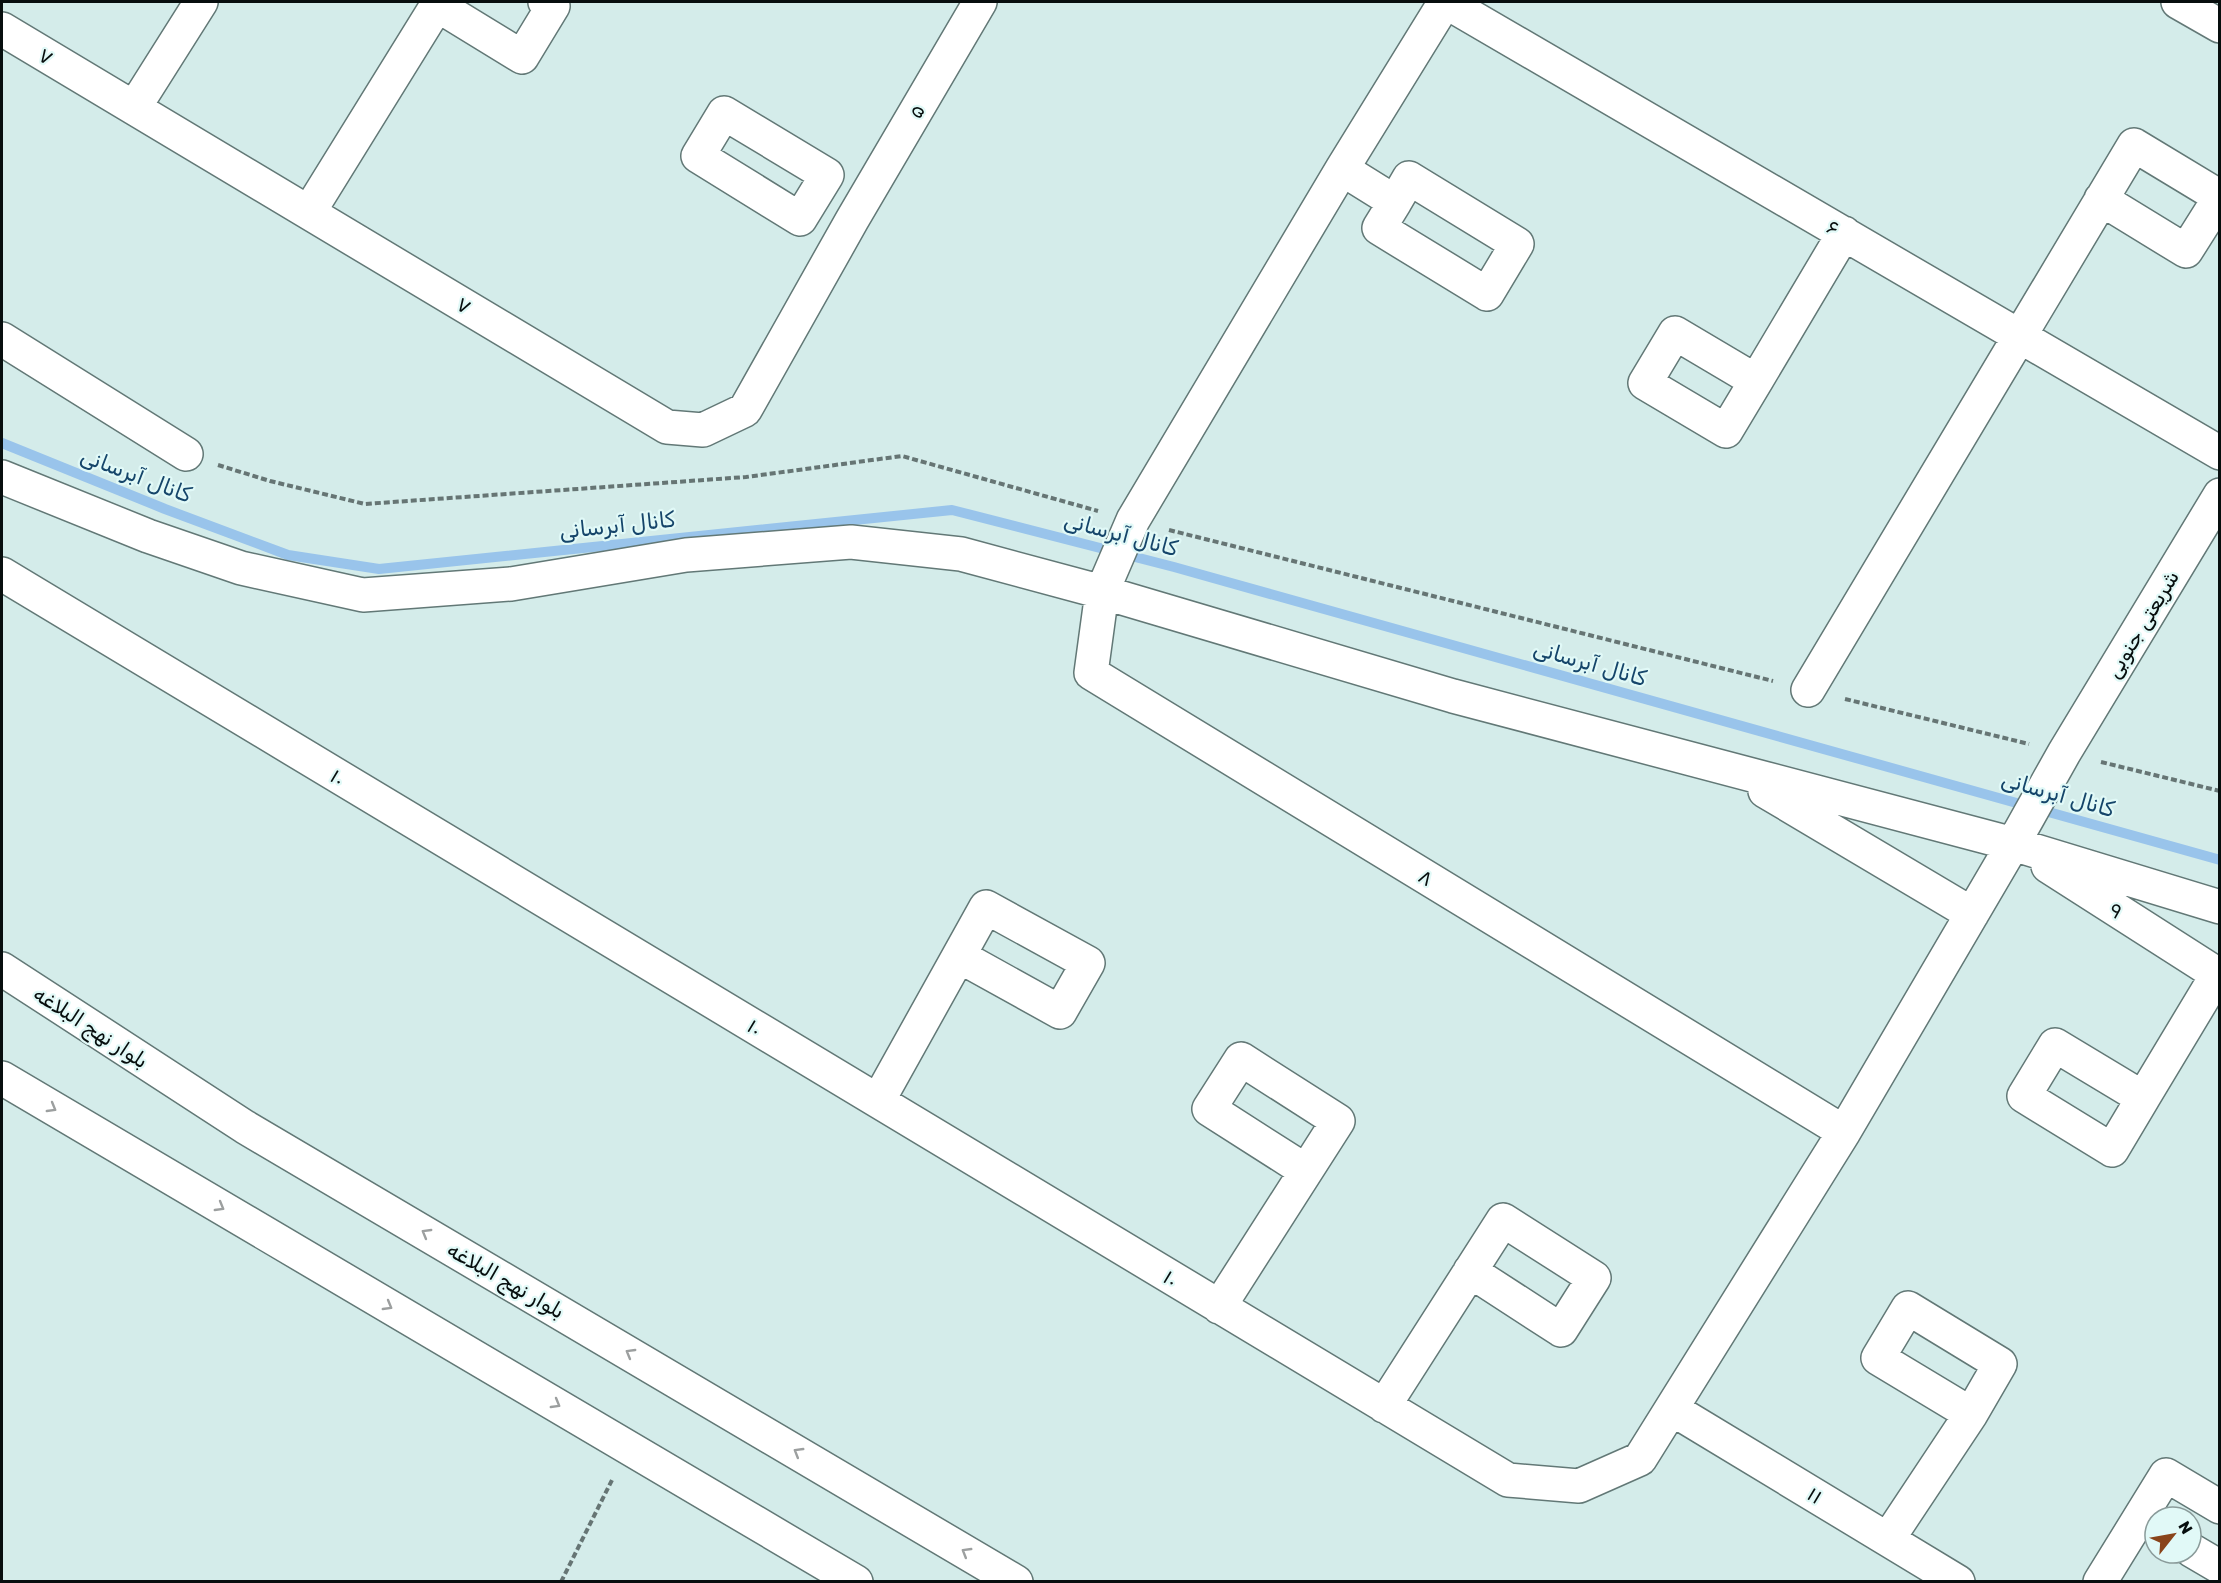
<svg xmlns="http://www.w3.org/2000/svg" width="2221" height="1583" font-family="Rubik,Vazirmatn,sans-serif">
<rect width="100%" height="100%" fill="#d4ecea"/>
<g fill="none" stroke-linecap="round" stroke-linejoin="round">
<path stroke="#99c4eb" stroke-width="10" d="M2 443 165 509 288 555 379 569 952 510 1174 567 2220 860"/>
<defs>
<path id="minor" d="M1445 2 1342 169 1133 520 1102 592 1091 673 1844 1132
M1446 2 2220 453
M2178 2 2220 26
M437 5 522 57 553 6 545 2
M2 29 667 427 703 430 745 410 852 220 980 2
M134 108 201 2
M724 113 827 175 800 219 698 156Z
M1342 169 1395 202 1409 178 1517 244 1487 294 1379 228 1395 202
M2101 199 2186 251 2220 197
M309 212 439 2
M2 339 186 454
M1756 381 1726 431 1645 383 1675 333 1756 381 1844 233
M2 477 148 536 241 568 363 595 511 584 686 555 851 542 961 554 1102 592 1453 696 2013 844 2220 907
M2 574 1508 1480 1579 1486 1640 1459 1844 1132 2013 844 2064 753 2220 495
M1808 690 2134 145 2220 197
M1765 791 1972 914
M2048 866 2220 976
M2143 1098 2112 1150 2024 1096 2055 1045 2143 1098 2217 975
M878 1101 986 907 1088 963 1060 1012 959 956
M1219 1307 1338 1121 1241 1059 1209 1109 1306 1171
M1384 1406 1503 1220 1594 1278 1561 1330 1470 1271
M1672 1409 1958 1582
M1888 1539 1971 1414 2000 1364 1908 1308 1878 1358 1971 1414
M2191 1550 2220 1567
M2100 1582 2166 1475 2220 1507"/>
<path id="major" d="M2 969 245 1127 1016 1582
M2 1078 856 1582"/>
</defs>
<use href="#minor" stroke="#627876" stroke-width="36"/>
<use href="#major" stroke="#627876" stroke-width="36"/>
<path stroke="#667574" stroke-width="4" stroke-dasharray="6 3" stroke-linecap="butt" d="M218 465 270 481 365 504 746 477 902 456 1098 511
M1169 530 1773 681
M1845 699 2029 744
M2101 762 2220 791
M561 1582 612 1480"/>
<use href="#minor" stroke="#fff" stroke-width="33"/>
<use href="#major" stroke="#fff" stroke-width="33"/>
</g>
<defs><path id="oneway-chevron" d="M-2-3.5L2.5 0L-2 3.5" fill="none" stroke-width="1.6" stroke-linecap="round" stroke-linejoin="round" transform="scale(1.5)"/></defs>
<g stroke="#9c9f9f">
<use href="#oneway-chevron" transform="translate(52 1108) rotate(30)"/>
<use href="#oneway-chevron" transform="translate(220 1207) rotate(30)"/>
<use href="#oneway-chevron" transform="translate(426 1233) rotate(-150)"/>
<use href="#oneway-chevron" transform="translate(388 1306) rotate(30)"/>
<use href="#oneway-chevron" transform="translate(630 1353) rotate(-150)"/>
<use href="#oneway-chevron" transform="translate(556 1404) rotate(30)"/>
<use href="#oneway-chevron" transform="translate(798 1452) rotate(-149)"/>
<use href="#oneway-chevron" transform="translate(966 1552) rotate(-149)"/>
</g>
<g text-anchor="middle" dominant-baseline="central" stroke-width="4.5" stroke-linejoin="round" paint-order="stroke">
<g font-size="21" fill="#070e0e" stroke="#e1f9f7">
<text transform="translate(46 56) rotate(31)">۷</text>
<text transform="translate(916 111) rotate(-60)">۵</text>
<text transform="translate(1833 227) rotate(30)">۶</text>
<text transform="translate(464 305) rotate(31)">۷</text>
<text transform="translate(2142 624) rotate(-59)">شریعتی جنوبی</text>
<text transform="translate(338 777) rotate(31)">۱۰</text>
<text transform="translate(1426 877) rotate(31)">۸</text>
<text transform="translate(2116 910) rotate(33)">۹</text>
<text transform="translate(91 1027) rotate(33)">بلوار نهج البلاغه</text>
<text transform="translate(755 1027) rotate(31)">۱۰</text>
<text transform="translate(1171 1278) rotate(31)">۱۰</text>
<text transform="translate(506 1280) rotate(30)">بلوار نهج البلاغه</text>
<text transform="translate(1815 1495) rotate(31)">۱۱</text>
</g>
<g font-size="22" font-style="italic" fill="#15456a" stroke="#e1f9f7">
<text transform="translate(136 475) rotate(21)">کانال آبرسانی</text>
<text transform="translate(617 525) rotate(-6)">کانال آبرسانی</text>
<text transform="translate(1121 534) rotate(15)">کانال آبرسانی</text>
<text transform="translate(1590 663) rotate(16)">کانال آبرسانی</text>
<text transform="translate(2058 794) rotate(16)">کانال آبرسانی</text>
</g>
</g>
<rect width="2221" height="1583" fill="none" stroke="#070e0e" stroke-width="6"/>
<g transform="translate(2173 1535) rotate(59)"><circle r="28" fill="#e1f9f7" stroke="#8a9b9a" stroke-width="1.5"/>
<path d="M0-4.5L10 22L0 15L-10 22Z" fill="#89441a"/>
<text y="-9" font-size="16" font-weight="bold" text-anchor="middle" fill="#070e0e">N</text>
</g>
</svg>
